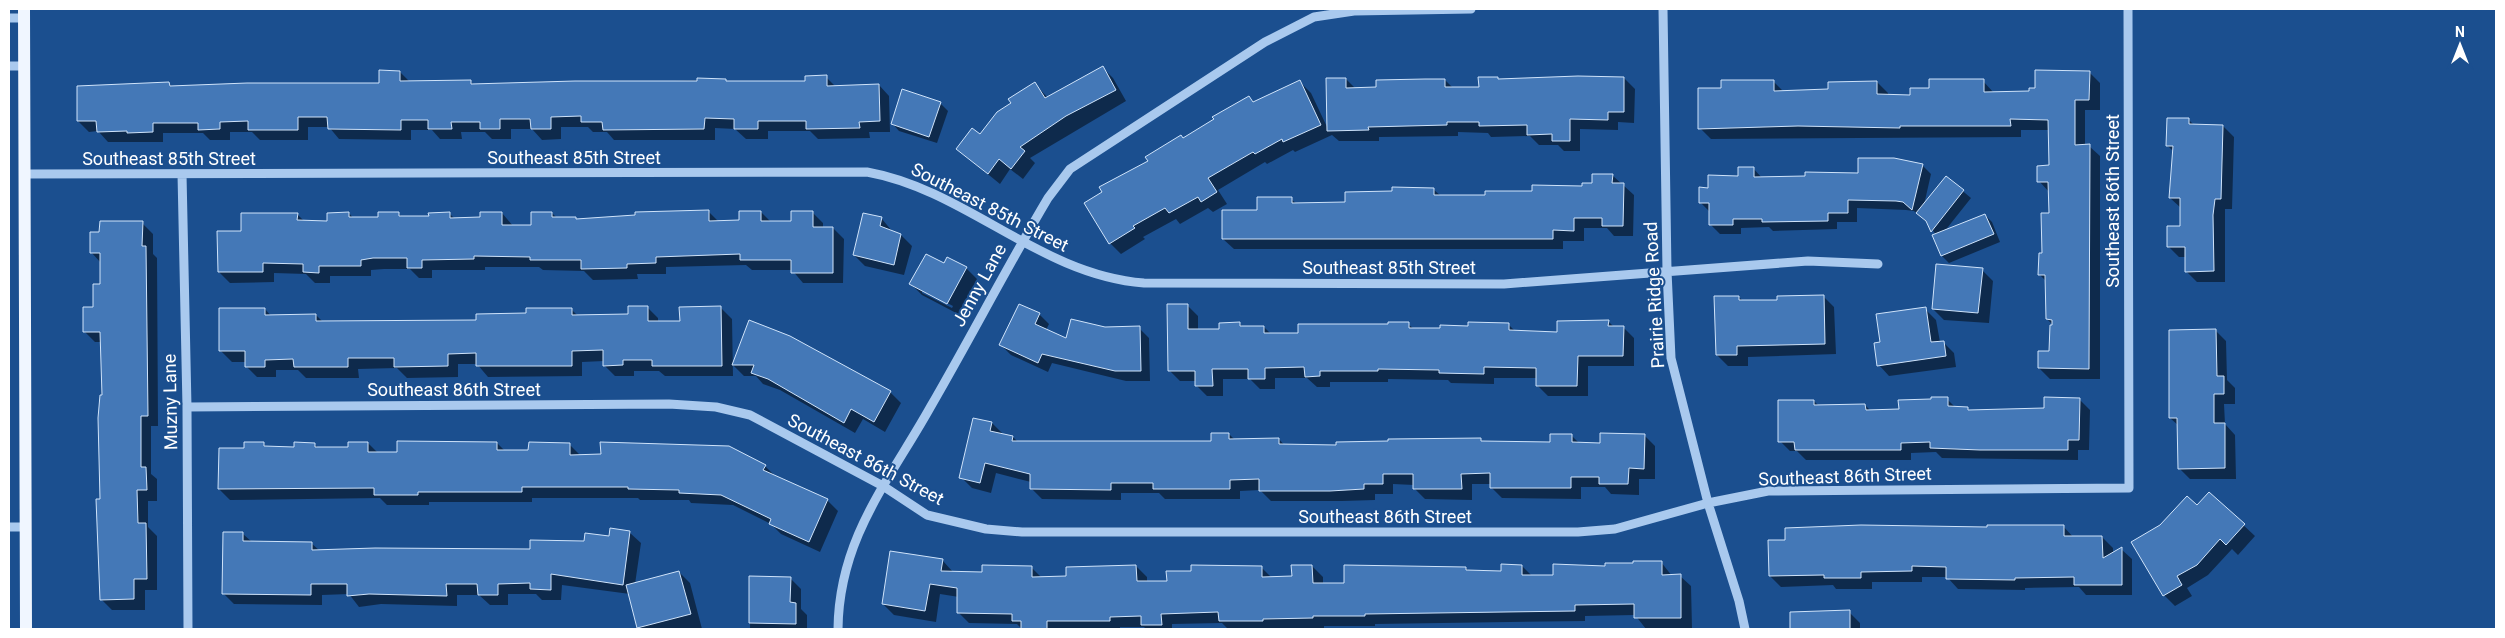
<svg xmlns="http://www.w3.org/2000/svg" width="2505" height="638" font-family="Roboto,sans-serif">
<rect width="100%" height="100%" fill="#1b4f8f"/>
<path fill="#0007" fill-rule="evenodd" d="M1102 67 1113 78 1126 101 1030 158 1035 163 1023 179 1010 169 1000 184 957 149 981 136 1035 84 1048 98Z
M400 72 410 82H471L474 85 725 80 728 83H807L826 77 836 87 879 85 889 96 890 132H869L870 138 818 139 810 131H768V139H746L735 129 715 128V140H614L607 132H593L588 127H561V139L542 140 532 129H511V139H492L485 132H461L462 139H440L432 130H411V140L339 139 329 127H308V140H260L252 132H230V140H210L203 133H163V142H108L98 131 89 132 78 121 169 83 173 88 380 84Z
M2089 72 2100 83V110H2085V146H2089L2100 156V379H2050L2039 368 2050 353 2054 326 2047 319 2046 281 2040 275 2050 214V193L2039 181 2050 166V130H2021V137L1711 139 1700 128 1722 89 1774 82 1784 92 1830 90 1877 82 1888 93V96H1912L1931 89 1983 81 1994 93 2030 92Z
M1497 78 1500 81 1624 78 1635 89 1634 123 1618 122V130L1580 129V151H1564L1558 145H1539L1530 136 1491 137 1488 133 1458 132V136L1379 137V141H1339L1332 135 1295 152 1293 150 1267 164 1265 162 1218 190 1227 204 1213 212 1208 208 1180 224 1176 219 1143 237 1145 239 1121 254 1110 243 1149 162 1249 97 1255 103 1300 82 1311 93 1328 129 1346 79 1356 89H1378L1445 80 1453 88H1480Z
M940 103 948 111 937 143 899 131 892 123Z
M2188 119 2195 126H2223L2234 137 2232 209H2225V282H2197L2186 271V257H2179L2168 246 2181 227V208L2170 198 2173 151 2167 145Z
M1922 165 1931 174 1924 205 1947 178 1971 198 1944 232 1985 215 1992 222 2000 242 1949 263 1942 256 1936 235 1928 223 1914 211 1906 210 1857 208V222H1837V229L1773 231 1769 227 1741 228V234H1720L1710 224V212L1700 202 1709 189 1739 177 1753 168 1762 178 1859 174Z
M1612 175 1634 195 1633 236H1614L1607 228H1584V241H1563V249H1234L1223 239 1258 211 1291 199 1297 204 1346 203 1393 192 1433 189 1441 196H1487L1583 187Z
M709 212 719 222 740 221 761 212 771 222H792L812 212 823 223V228H833L844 239 843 283H803L792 270H752L746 265 666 267V274H637L638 279 593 280 584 271 543 270 539 267H485V270H432V278H419L410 269H384L371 270V276H330V283H315L306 274 274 273V282L230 283 219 272 242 232 297 214 305 222H328L349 213 354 219 379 218 398 213 402 217 430 218 449 213 455 219 481 218 502 213 513 226H532L552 213 557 218 577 221Z
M882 219 892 231 901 235 912 246 904 275 865 266 854 255Z
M142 223 153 234V254L157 258 158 426H151V474L157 479V501H148V527L157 536V590H145V610H112L101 599 102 342H95L84 331 101 285V263L91 252 101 234Z
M945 265 966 268 977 279 958 314 922 295 911 284ZM922 290 953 306 952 308 922 293Z
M1982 270 1993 281 1989 323 1944 320 1933 309Z
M1823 296 1834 307 1836 354 1748 357V366H1728L1717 355 1739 297 1743 301H1778Z
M1187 305 1198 316V330H1221L1240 324 1243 327H1264L1271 334H1300L1299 325 1330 324 1389 326 1408 324 1414 329 1509 325 1516 332 1559 333 1608 321 1614 327H1623L1634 338V366H1588V396H1548L1537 385V378H1494V384L1451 383 1448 380 1388 379V382H1330V387H1317L1307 378H1275V389H1260L1250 379H1223V396H1207L1196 385V381H1180L1169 370Z
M647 307 658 318V322H681L721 308 732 319 733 376H665L659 371H634V376H615L604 365V361L582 362V376L488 377 477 364H458V377L407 378 397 368 358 369 359 378H306L298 370H276V377H257L246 366V362H232L221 351 265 309 272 317 316 315 323 322 477 321 571 309 578 316 630 315Z
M1925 309 1936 320 1940 342H1943L1954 353 1956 367 1889 376 1879 365 1882 344Z
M1039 314 1049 324 1046 330 1067 340 1105 329 1139 328 1149 338 1150 381H1126L1052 363 1048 372 1011 355 1001 345Z
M750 322 890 392 901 403 885 432 863 419 855 433 780 390 763 384 756 376H744L733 365Z
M2215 330 2226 341 2227 380 2235 388V404H2224L2225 424 2235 435 2236 479H2190L2179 468V426L2170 418Z
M1947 399 1956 408H1967L1971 411 2045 409 2079 399 2090 410 2089 450H2078V460L1942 458 1936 452 1911 453V460H1806L1797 451H1790L1780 441 1814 401 1819 406 1865 405 1871 411H1900Z
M974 419 992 423 1003 434 1013 437 1018 442H1212L1229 434 1235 440 1279 439 1285 446H1337L1480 439 1484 442 1551 443 1571 435 1580 444H1601L1644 435 1655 446V479H1639V495L1611 494 1605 487H1581V499L1502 498 1491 487V484H1472V500L1425 499 1414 488V485L1393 484V494H1375V500L1342 501H1271L1260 490 1240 491V499H1165L1159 493H1121V500L1042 499 1031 488V482L996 473 991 493 972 488 961 477Z
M368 443 378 453 398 454 497 443 505 451H530L569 444 581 456 728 447 765 466 776 477 827 500 838 511 820 552 781 534 771 524 733 505 691 503 689 500H640L638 498H532V502H429V505H387L380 498 230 500 219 489 245 450 264 444 267 448H296L314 444 319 448H349Z
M2209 493 2255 536 2238 555 2232 549 2208 575 2187 588 2192 596 2175 606 2164 595Z
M2063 526 2074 538 2102 537 2113 548V553L2121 549 2132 559V595H2086L2079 587 2025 588V590L1958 589 1947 577H1922V582H1872V589H1836L1833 585 1781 587 1770 576Z
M612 530 630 533 641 543 635 584 679 572 690 583 702 629H641L630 594 562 585 561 600H542L536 594H508V605H490L479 595H457V606L381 604 359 607 349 594 322 595V605L234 604 223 593 243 534 252 542 311 543 320 551 531 550 610 538Z
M943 561 953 572 983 573 1031 567 1042 578 1067 577 1136 566 1147 577V582H1168L1261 567 1272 578 1293 577 1312 566 1323 577V584H1345L1466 568 1469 571 1503 572 1522 566 1532 576H1555L1607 567 1661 562 1672 576H1680L1691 586 1692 628 1646 629 1635 615 1585 616V621L1375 624V626H1324V629H1228L1222 623 1172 624V629H1146L1144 627H1120V629H1022L1017 624 969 623 958 612 959 597 940 594 936 622 894 615 883 604Z
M751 578H790L801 589V609L807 615V629H750Z
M1849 612 1860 623V629H1792L1791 613Z"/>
<path fill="#4478b7" stroke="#cfe3fa" d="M1103 66 1116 90 1066 116 1020 147 1025 151 1011 169 999 159 988 174 956 149 972 128 980 134 997 112 1011 103 1008 99 1035 82 1045 98Z
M379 70 400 71V81L471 80V84L575 81H697V78L726 79V81H805V76L827 75V86L879 84 880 121 859 122 860 128 806 129V121H758V129H734V119L705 118 704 129 603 130 602 122H581V116L551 117V129H531L530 119H500V129H480V122H451L452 129H428V120H401V130L328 129 327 117H298V130H248V121L220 122V129L198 130V123H153V132L127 133V131L97 132 96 121H77V86L169 82 170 86 247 83H379Z
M2035 70 2090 71 2089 100H2075V145L2090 144 2089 369 2038 368V351H2049L2050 325H2052V320L2046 319 2045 275H2038L2039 253H2042L2041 213H2049L2048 182H2037V166L2049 165 2048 120 2010 119 2011 126H1900V128L1798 126 1698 129V88H1721V80H1774V91L1828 89V82L1877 81V94L1910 95V88H1929V79H1984V92L2029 91V88H2035Z
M1578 76 1624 77V112H1608V120L1570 119V141H1552V134L1527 135V125L1479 126V122H1447V125L1368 127 1369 130 1327 131 1326 78H1346V88L1376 87V80L1425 79H1445V87H1479L1478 77H1498V79Z
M1300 80 1321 125 1283 142 1282 139 1255 154 1253 152 1208 178 1217 192 1201 202 1198 197 1169 213 1165 208 1133 226 1135 228 1109 244 1084 203 1102 192 1099 187 1148 161 1145 157 1181 135 1183 138 1214 119 1212 117 1249 96 1253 102Z
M902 89 941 102 929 137 891 124Z
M2167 118H2189V124L2223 125 2221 199H2215L2213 215 2214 271 2185 272V247H2167V226H2180V198H2169L2173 146H2166Z
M1858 158H1894L1923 164 1912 210 1903 202 1896 201 1848 200V213H1828V221L1762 222V219H1733V225H1709V203H1699V187L1708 188V175L1738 176V167H1754V177L1805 176V172L1858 173Z
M1592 174H1613L1612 183H1624L1623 226H1602V218H1574V231L1553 230V239H1222V210H1257V197H1292V203L1345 202V192L1392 191V187L1434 188V195H1485V191H1532V185L1582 186V183H1592Z
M1946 176 1964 190 1931 232 1926 221 1916 213Z
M709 210V221L739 220V211H761V221H791V211H813V227H833V273H791V260H740V254L656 257V263L627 264V268L581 269V260H530V257L474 256V259L422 260V268H407V258H373L361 260V266H319V273L303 272V264L263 263V272H218L217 231H241V213H298L297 220 327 221V213L349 212V217H378V212H399V216H429L428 213 450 212V218L480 217V212H502V225H531V212H552V217H576V219L635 215V212Z
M863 213 882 217 880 226 901 234 894 265 853 255Z
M1985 214 1994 234 1941 256 1932 235Z
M100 221H143L142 246H146L148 416H141V467H146L147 490H137L138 523H146L147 579H134V599L100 600 96 499H100L98 418 100 395H102L100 332H83V307H93V284H100V253H90V232H99Z
M926 254 944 263 947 257 967 267 947 304 909 284Z
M1936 264 1983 268 1978 313 1932 309Z
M1824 295 1825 344 1737 346V355H1716L1714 296H1739V300H1777V296Z
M1019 304 1040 313 1035 324 1066 338 1071 319 1105 327 1140 326 1141 371H1115L1042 354 1038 363 999 345Z
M1167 304H1188V329H1219V323L1240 322V326H1264V333H1298V324H1388V322H1409V328H1440V325L1468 326V322L1509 323V330L1557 332V321L1609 320 1608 326H1624L1623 356H1578L1577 386H1536V368L1484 367V374L1439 373V370L1378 369V371H1320V376L1305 377 1304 367 1265 368V379H1248V369H1212L1213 386H1195V371H1168Z
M628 306H648V321H680L679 307 721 306 722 366H652V360H623V365L603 366V350L572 351V366H476V353L448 354V366L394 367V358H348V367H294L293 359 265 360V367H245V351H219V308H265V315L316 314V321L476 320V314L526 313V308H572V315L628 314Z
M1926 307 1931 342 1944 341 1946 356 1877 366 1874 343 1880 342 1876 314Z
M749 320 790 336 891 391 874 422 851 409 844 423 768 379 751 373 754 365H732Z
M2216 329 2217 376H2224V394H2214V423H2225V468L2178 469 2177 418H2169V330Z
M1931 397H1948V406L1968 407V410L2044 408V397L2080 398 2079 440H2068V450H1980L1930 448V442L1901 443V450H1795L1794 442H1778V400H1814V405L1865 404 1866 410 1899 409 1898 400 1931 399Z
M973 418 992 422 990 431 1013 436 1012 441H1211V433H1229V439L1279 438V444L1336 445V442L1388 441V439L1481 438V441L1550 442V434H1572V442L1600 443V433L1645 434 1644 469 1629 468 1628 484H1599V477H1571V488H1490V473L1461 474 1462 489H1413V474H1383V484H1364V489L1330 491H1259V479L1230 480V489H1153V483H1111V490L1030 489V474L985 463 980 483 959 478Z
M397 441 497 442V450H528L529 442 570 443V455L601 454 600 442 729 446 766 465 763 470 828 499 809 542 769 524 771 519 721 495 679 493V490L628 489V487H522V492H418V495H374V488L218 489 219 448H244V442H264V446L294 447V442L315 443V447H348V442H368V452H397Z
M2209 492 2245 524 2226 545 2220 539 2197 565 2177 576 2182 585 2163 596 2131 542 2160 525 2187 496 2197 505Z
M1861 525 1987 527V525H2064V536H2102L2103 558 2122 547V585H2074V577L2015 578V580L1946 579V567L1912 566V571L1861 572V578H1824V575L1769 576 1768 540H1785V528Z
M610 528 630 531 623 585 551 574V590L530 589V583L498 584V595H478L477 584H446L447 596 369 594 347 596V584H311V595L222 594 223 532H243V541L312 542V550L375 548 530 549V540L584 541 585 533 609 536Z
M890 551 943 559 941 571 982 572V565L1032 566V577L1066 576V567L1136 565 1137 581H1167L1166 571H1191V565L1262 566V577L1292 576 1291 565H1312L1313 583H1344V565L1466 567V570L1501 571V564L1522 565V575H1553V564L1605 566V563H1633V561H1662V575L1681 574V618H1634V604L1575 605V611L1365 614V616H1313V618L1263 619V621H1219L1218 612 1161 614 1162 625H1141V616L1110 617V621H1047V629H1021V621H1012V614L957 613V588L930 584 925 611 882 604Z
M679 571 691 614 637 628 626 585Z
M749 576 791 577 790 602 796 603V624L749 623Z
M1850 610V629H1790V612Z"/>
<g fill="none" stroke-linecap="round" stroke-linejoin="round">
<path stroke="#a9c9ee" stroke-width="9" d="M1663 9 1667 271 1671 358 1708 503 1739 601 1745 629
M9 18H24
M9 66H25
M24 174 867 172C967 190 1040 275 1144 283L1504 284 1808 261 1878 264
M182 174 187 407 188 629
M187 407 669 404 716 407 750 415 883 486 927 515 986 529 1022 532H1578L1615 529 1708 503 1768 491 2129 488 2128 9
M9 527H25
M838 629C839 538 889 481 931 406 971 337 1007 267 1048 198L1070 169 1265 42 1314 17 1354 11 1471 9"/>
<path stroke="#f0f6ff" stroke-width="12" d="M24 9 26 629"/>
</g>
<g text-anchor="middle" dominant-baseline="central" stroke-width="4" stroke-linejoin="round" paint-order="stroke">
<g font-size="18" fill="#fff" stroke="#1b4f8f">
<text x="574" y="157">Southeast 85th Street</text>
<text x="169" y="158">Southeast 85th Street</text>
<text transform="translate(2112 201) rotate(-90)">Southeast 86th Street</text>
<text transform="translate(990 207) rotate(27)">Southeast 85th Street</text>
<text x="1389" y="267">Southeast 85th Street</text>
<text transform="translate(979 285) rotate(-61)">Jenny Lane</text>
<text transform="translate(1654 295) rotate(-93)">Prairie Ridge Road</text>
<text x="454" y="389">Southeast 86th Street</text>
<text transform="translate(170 402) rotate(-91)">Muzny Lane</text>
<text transform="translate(866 459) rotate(28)">Southeast 86th Street</text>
<text transform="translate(1845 476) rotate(-2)">Southeast 86th Street</text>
<text x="1385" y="516">Southeast 86th Street</text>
</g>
</g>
<rect width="2505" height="638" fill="none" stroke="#ffffff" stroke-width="20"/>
<g transform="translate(2460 45)" stroke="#1b4f8f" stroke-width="4" paint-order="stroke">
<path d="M0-4L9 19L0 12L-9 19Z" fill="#ffffff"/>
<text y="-8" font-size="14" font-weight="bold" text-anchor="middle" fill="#ffffff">N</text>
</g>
</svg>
